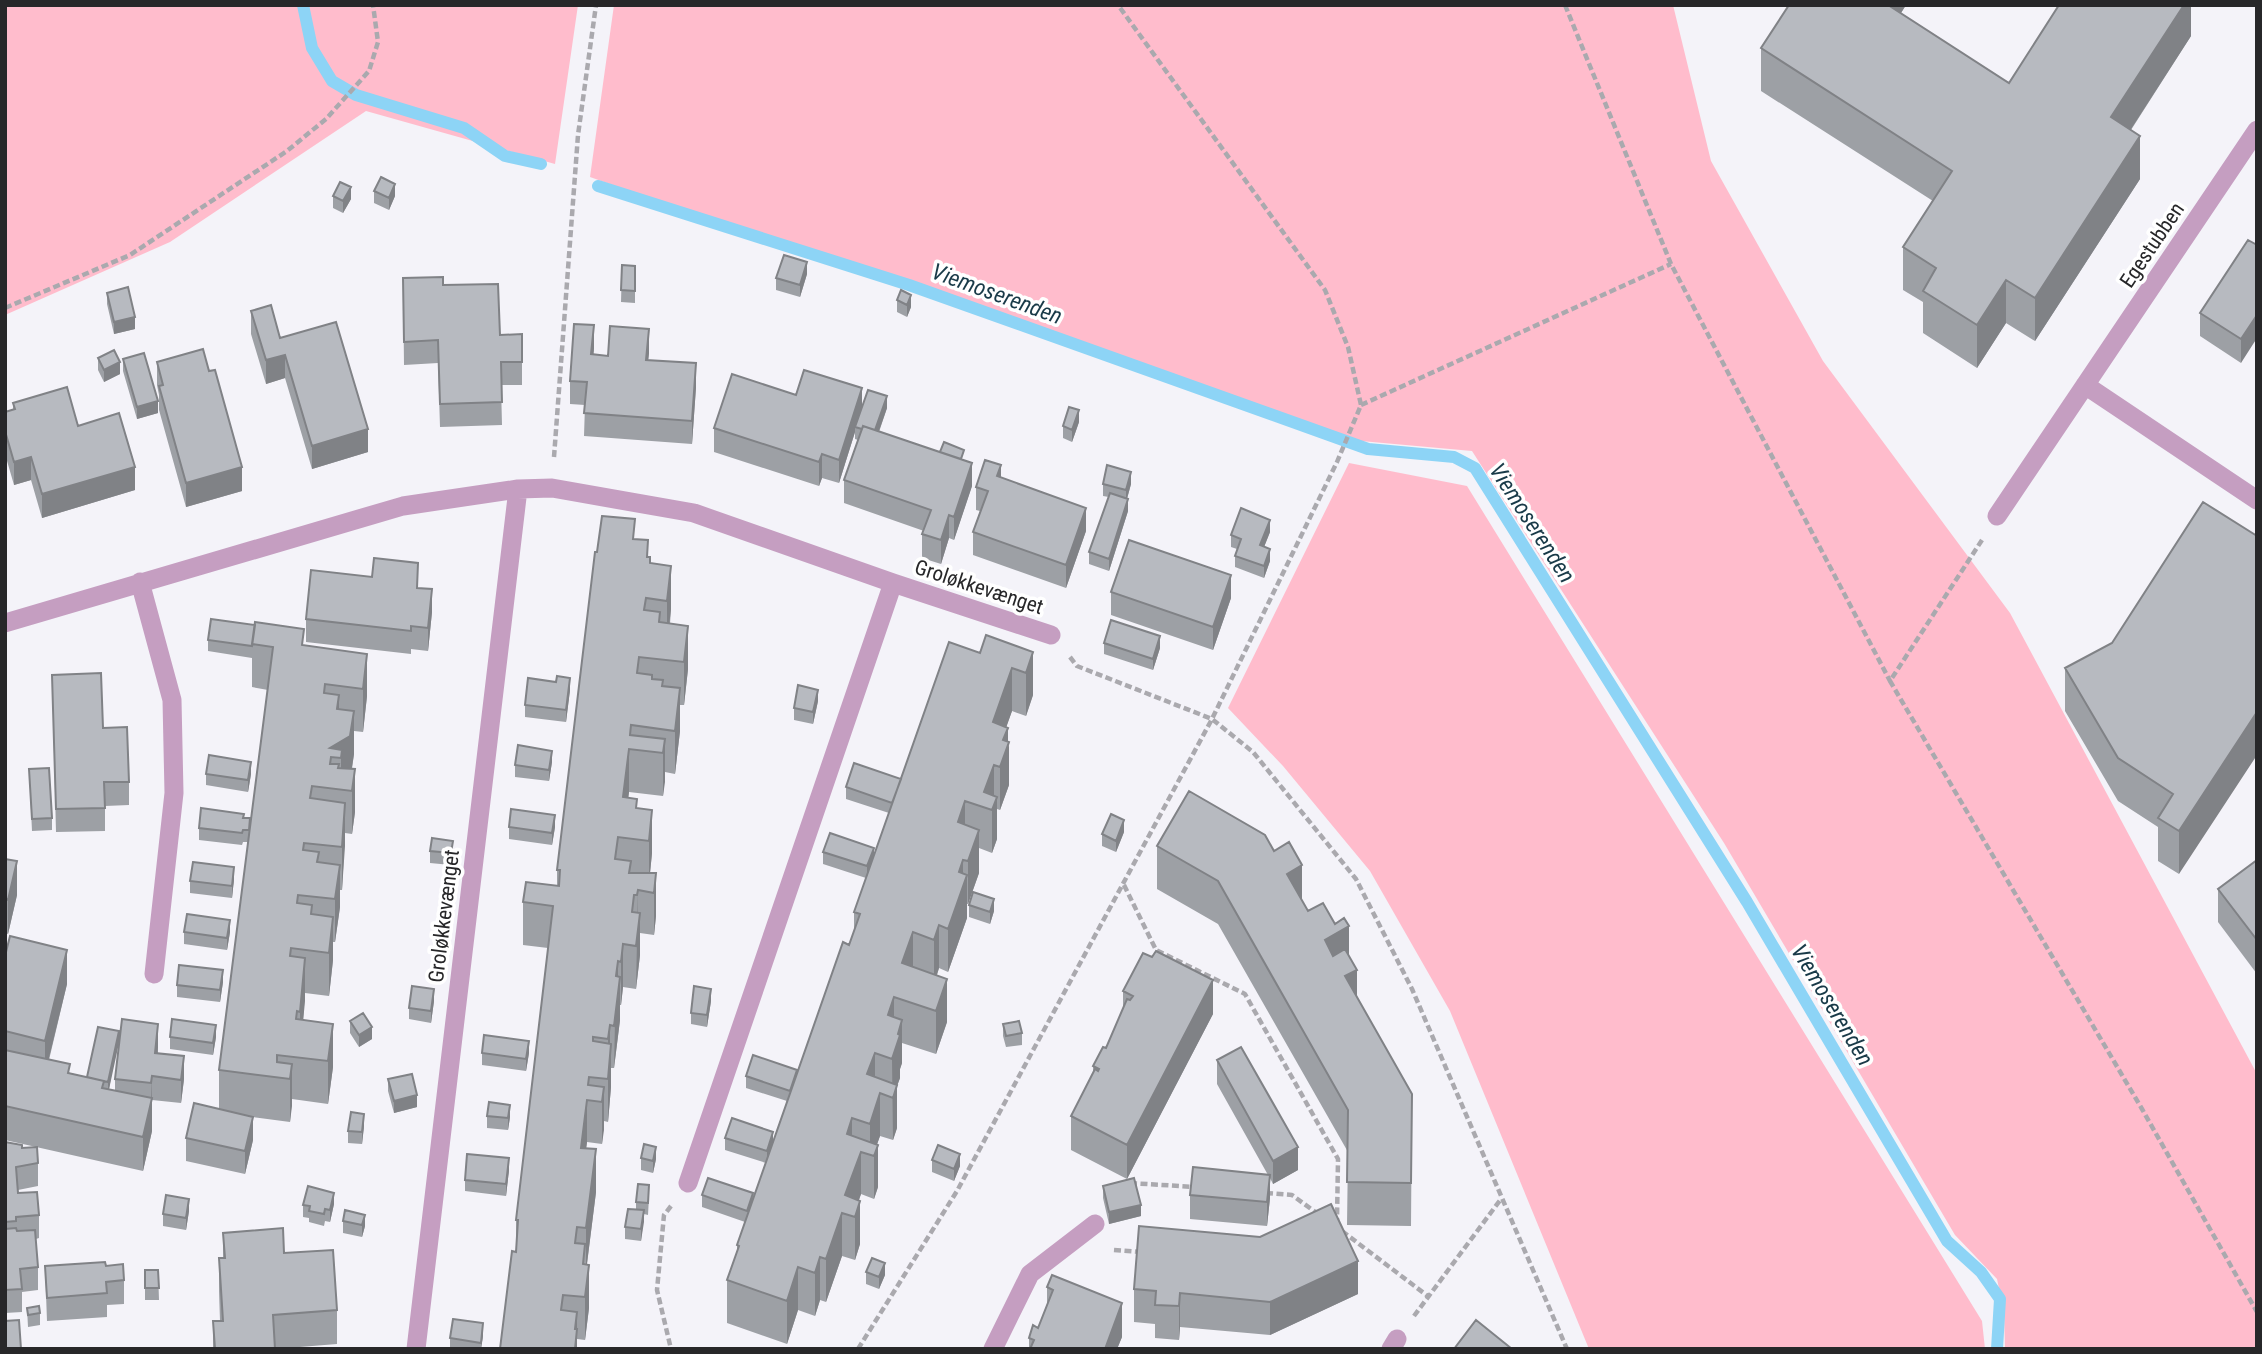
<svg xmlns="http://www.w3.org/2000/svg" width="2262" height="1354" font-family="'Roboto Condensed',sans-serif">
<rect width="100%" height="100%" fill="#f4f3f9"/>
<path fill="#ffbccc" d="M5 5H578L555 164 366 111 170 242 5 315Z
M614 5H1673L1711 161 1823 361 2010 613 2257 1074V1349H2005L2004 1312 1997 1279 1955 1235 1724 843 1472 451 1328 438 590 177Z
M1349 463 1467 486 1982 1321 1985 1349H1589L1450 1011 1370 871 1283 766 1228 708Z"/>
<g fill="none" stroke-linecap="round" stroke-linejoin="round">
<path stroke="#8dd4f6" stroke-width="12" d="M303 5 312 48 332 81 356 95 464 128 505 156 541 164
M598 186 909 285 1368 449 1454 457 1475 468 1747 902 1947 1241 1981 1272 2000 1299 1997 1349"/>
<path stroke="#aaa9ae" stroke-width="4.5" stroke-dasharray="7 3.5" stroke-linecap="butt" d="M1565 5 1671 264 1890 681
M5 308 130 255 287 151 326 119 369 71 378 42 373 5
M1361 405 1671 264
M554 457 578 135 596 5
M1982 540 1890 681 2142 1109 2257 1312
M1070 657 1077 666 1212 719 1253 752 1356 879 1412 989 1567 1349
M1124 885 1156 950 1245 994 1338 1159 1337 1220
M1130 1183 1195 1187
M1266 1193 1292 1195 1318 1214
M671 1206 664 1215 657 1290 671 1349
M1342 1231 1429 1297
M1114 1250 1140 1252
M1414 1316 1501 1199
M858 1349 957 1191 1212 719 1337 462 1361 405 1348 347 1325 290 1118 5"/>
<path stroke="#c59ec1" stroke-width="19" d="M2085 385 2257 500
M1997 516 2257 130
M140 582 172 700 174 793 154 974
M5 623 403 506 518 489
M688 1183 893 583
M416 1349 518 489 552 488 694 513 893 583 1051 635
M993 1349 1030 1274 1095 1224
M1391 1349 1397 1339"/>
</g>
<path fill="#9da0a5" d="M1906 5 1901 13 2009 83 2191 5V36L2131 130 2140 179 2035 341 2006 323 1977 368 1923 333V302L1903 290V247L1933 201 1761 91V48Z
M374 191 395 196 389 210 374 203Z
M333 196 351 199 343 213 333 208Z
M2248 240 2241 363 2200 336V313Z
M622 265 635 266V303L621 302Z
M807 274 800 297 776 290V278Z
M403 278 443 285 500 335 522 334V385H501L502 425 440 427 438 363 404 365Z
M107 293 135 329 114 334 107 304Z
M897 300 911 307 907 317 897 312Z
M251 311 280 338 368 452 312 469 285 378 266 384 251 334Z
M594 349 593 355 608 356 649 353 648 360 696 387 692 444 584 436 585 405 570 404V381Z
M98 358 120 374 104 382 98 370Z
M123 359 158 413 137 419 123 371Z
M157 362 242 491 186 507 159 410V395L157 385Z
M796 395 862 407 887 408 879 432 964 461 972 486 954 540 949 538 941 564 922 558V534L924 531 844 503V480L858 440 855 439V432L839 483 822 478 819 486 714 452V428Z
M13 403 78 426 135 490 42 518 31 480 14 485 5 454V412L13 410Z
M1079 422 1072 442 1063 438V426Z
M1001 478 1086 531 1066 588 973 555V532L980 511 976 510V487Z
M1103 484H1131L1127 499 1128 511 1109 571 1089 564V552L1109 497 1103 496Z
M2203 502 2179 874 2158 861V827L2118 801 2065 711V668L2112 643Z
M1270 532 1264 547 1270 561 1264 578 1235 567V556L1237 549 1231 547V535Z
M635 539 648 557 671 609 670 624 688 669 684 705H680V731L675 774 665 772 663 796 629 792 628 798 637 808 652 810V853L650 873H656V916L654 935 640 933V955L636 989 623 987 621 1005H620V1020L614 1068H611V1087L608 1122 604 1121 602 1144 587 1142 586 1148 596 1192 587 1264 589 1308 585 1340 577 1339V1349L516 1252V1220L548 948 523 945V902L557 886V870L597 552Z
M418 588 432 612 428 651 411 649V654L306 642V619Z
M1111 592 1231 598 1213 650 1111 615Z
M208 640 304 645 367 654V696L363 732 354 731V754L352 769 355 812 352 834 345 833 342 890H340V907L335 942H333V960L329 996 305 993 303 1020 333 1067 328 1104 292 1099 290 1122 253 1117V1140L245 1174 186 1161V1138L219 1109V1070L248 842H243L242 845 199 840V828L244 818 250 827 268 690 252 687V658L208 651Z
M1104 643 1160 648 1153 670 1104 654Z
M1033 652V695L1026 716 1012 711 1006 727 1009 785 1000 810 997 809V839L992 853 979 848V873L968 904H967V918L948 972 939 968 937 975 947 1022 936 1054 902 1043V1063L900 1069V1078L897 1086V1128L893 1140 880 1136 877 1144 878 1187 874 1199 861 1194 859 1200 860 1244 855 1260 842 1256 826 1302 820 1300 815 1316 798 1310 787 1344 727 1323V1280L737 1251V1245L745 1222 702 1207V1195L753 1199 766 1163 725 1150V1138L773 1141 787 1101 746 1088V1076L797 1073 849 945 854 930V912L866 878 823 864V852L874 856 889 813 846 799V787L901 779 980 653Z
M52 675 103 728 129 782V805L105 806V831L56 832Z
M570 690 566 722 525 717V705Z
M818 701 813 724 794 720V708Z
M552 762 549 781 515 777V765Z
M29 769 52 818V830L32 831Z
M206 774H251L248 792 206 785Z
M509 827H555L552 845 509 839Z
M1124 832 1116 852 1102 846V834Z
M1157 846 1302 900 1308 911 1349 956 1357 997 1412 1094 1411 1226 1347 1225 1348 1152 1218 924 1157 889Z
M430 851 453 853 451 865 430 863Z
M5 859 17 895 8 934 5 933Z
M2257 860V974L2218 922V889Z
M234 879 232 898 190 893V881Z
M969 905 994 911 990 924 969 917Z
M184 932H230L227 950 184 944Z
M5 956 67 984 49 1060 70 1073 87 1077 119 1031 109 1089 115 1091V1079L158 1048V1053L184 1079 181 1103 152 1100V1131L143 1171 5 1140Z
M223 982 220 1002 177 997V985Z
M1123 991 1213 1014 1127 1179 1071 1150V1116L1093 1073V1066L1106 1048 1123 1008Z
M434 1001 431 1023 409 1019V1008Z
M711 1001 707 1027 691 1024V1013Z
M350 1021 372 1039 359 1047 350 1033Z
M1003 1024 1022 1033V1045L1006 1047 1003 1036Z
M170 1037H216L213 1055 170 1049Z
M482 1053H529L526 1071 482 1065Z
M1217 1060 1298 1170 1273 1184 1270 1178V1198L1267 1226 1190 1219V1195L1268 1175 1217 1084Z
M388 1079 417 1107 394 1113 388 1091Z
M487 1116 510 1117 508 1130 487 1128Z
M364 1126 362 1144 348 1143V1131Z
M5 1142 22 1148 38 1163V1186L18 1190V1193L39 1215V1238L36 1239 38 1267V1290L22 1292V1312L5 1313Z
M641 1158 656 1159 653 1173 641 1170Z
M932 1160 960 1166 954 1181 932 1172Z
M509 1170 506 1196 465 1191V1180Z
M1103 1186 1141 1216 1109 1224 1103 1198Z
M649 1197 648 1215 644 1214 641 1241 625 1239V1227L636 1210V1202Z
M334 1204 330 1222 325 1221 324 1226 309 1222V1218L303 1217V1205Z
M189 1211 186 1230 163 1226V1214Z
M365 1215V1226L362 1237 343 1233V1221Z
M223 1233 284 1253 337 1310V1344L275 1349H213V1321H220L219 1291V1258H223Z
M45 1266H106L124 1280V1304L107 1305V1317L47 1321Z
M145 1270H158L159 1300H145Z
M866 1272 885 1275 879 1289 866 1284Z
M1052 1275 1122 1337 1117 1349H1029V1338L1038 1328 1047 1304V1287Z
M1134 1289 1358 1294 1270 1335 1180 1327 1179 1340 1155 1338V1324L1134 1322Z
M27 1308 40 1313V1325L28 1327Z
M483 1335 481 1349H450V1338Z"/>
<path fill="#808286" d="M1881 5H1906L1881 44Z
M2184 5H2191V36L2111 160V117Z
M2140 136V179L2035 341V298Z
M395 184V196L389 210V198Z
M351 187V199L343 213V201Z
M807 262V274L800 297V285Z
M2006 280V323L1977 368V325Z
M911 295V307L907 317V305Z
M2257 315V338L2241 363V339Z
M135 317V329L114 334V322Z
M594 325V349L591 378V354Z
M649 329V353L646 383V360Z
M285 355V378L266 384V360Z
M120 362V374L104 382V370Z
M696 363V387L692 444V421Z
M862 388V411L855 427V432L839 483V460Z
M887 396V408L874 445V433Z
M158 401V413L137 419V407Z
M1079 410V422L1072 442V430Z
M368 429V452L312 469V446Z
M822 454V478L819 486V462Z
M31 457V480L14 485V462Z
M972 463V486L954 540V517Z
M1001 465V488L997 476Z
M135 467V490L42 518V494Z
M242 467V491L186 507V483Z
M1131 472V484L1126 502V490Z
M1128 499V511L1109 571V559Z
M5 505H6V528L5 529Z
M1086 508V531L1066 588V565Z
M949 515V538L941 564V540Z
M1270 520V532L1260 557V545Z
M1270 549V561L1264 578V566Z
M671 566V609L667 644V601Z
M1231 575V598L1213 650V627Z
M432 589V612L428 651V628Z
M688 626V669L684 705V662Z
M1160 636V648L1153 670V659Z
M1033 652V695L1026 716V673Z
M367 654V696L363 732V689Z
M1012 668V711L993 765V722Z
M570 678V690L566 722V710Z
M680 688V731L675 774V731Z
M818 690V701L813 724V712Z
M339 695V738L354 711V754L350 779 341 790V758L331 757V788L330 748Z
M2257 712V755L2179 874V831Z
M1008 728V747L1009 742V785L1000 810V767L1003 740Z
M665 739V782L663 796V753Z
M629 749V792L623 840V797Z
M552 751V762L549 781V770Z
M251 762V774L248 792V780Z
M994 765V805L997 797V839L992 853V810L984 792Z
M355 769V812L352 834V791Z
M965 801V843L958 822Z
M345 803V846L342 890V847Z
M652 810V853L649 883V841Z
M555 815V827L552 845V833Z
M1124 820V832L1116 852V841Z
M979 830V873L968 904V861Z
M874 848V860L867 878V866Z
M963 860V886L967 875V918L948 972V929L959 872Z
M17 861V895L8 934V900Z
M340 865V907L335 942V899Z
M1302 865V908L1287 874Z
M234 867V879L232 898V886Z
M656 873V916L654 935V893Z
M638 890V932L640 913V955L636 989Z
M994 899V911L990 924V912Z
M333 917V960L329 996V953Z
M230 920V932L227 950V938Z
M939 925V968L934 983V940Z
M1349 926V969L1325 983V940Z
M913 932V975L902 963Z
M623 944V987L621 1005V962Z
M67 950V984L45 1074V1041Z
M305 958V1001L300 1054V1012Z
M618 961V999L620 977V1020L614 1068 616 976Z
M223 970V982L220 1002V990Z
M1357 970V1013L1345 976Z
M947 979V1022L936 1054V1011Z
M1213 980V1014L1127 1179V1145Z
M434 989V1001L431 1023V1011Z
M711 989V1001L707 1027V1015Z
M894 997V1040L888 1015Z
M902 1020V1063L900 1069V1078L897 1086V1128L893 1140 892 1059Z
M158 1024V1048L155 1076V1053Z
M333 1024V1067L328 1104V1061Z
M216 1025V1037L213 1055V1043Z
M610 1025V1060L611 1044V1087L608 1122V1039Z
M372 1027V1039L359 1047V1035Z
M119 1031V1043L108 1094V1082Z
M529 1041V1053L526 1071V1059Z
M875 1053V1096L867 1074Z
M184 1056V1079L181 1103V1080Z
M292 1064V1106L290 1122V1079Z
M152 1076V1131L143 1171V1137L151 1103Z
M604 1087V1130L602 1144V1102Z
M880 1093V1136L873 1156 870 1154V1124Z
M417 1095V1107L394 1113V1101Z
M587 1100V1142L581 1191V1148Z
M510 1105V1117L508 1130V1118Z
M364 1114V1126L362 1144V1132Z
M253 1117V1140L245 1174V1151Z
M852 1118V1161L847 1134Z
M773 1132V1144L767 1163V1151Z
M878 1145V1187L874 1199V1156Z
M656 1147V1159L653 1173V1161Z
M1298 1147V1170L1273 1184V1161Z
M596 1149V1192L586 1271V1228Z
M861 1152V1194L853 1216 845 1195Z
M960 1154V1166L954 1181V1169Z
M509 1158V1170L506 1196V1184Z
M1270 1175V1198L1267 1226V1202Z
M334 1193V1204L330 1222V1210Z
M189 1199V1211L186 1230V1218Z
M860 1201V1244L855 1260V1217Z
M1141 1205V1216L1109 1224V1212Z
M644 1210V1222L641 1241V1229Z
M842 1213V1256L826 1302V1259Z
M365 1215V1226L362 1237V1225Z
M820 1257V1300L815 1316V1273Z
M1358 1261V1294L1270 1335V1302Z
M885 1263V1275L879 1289V1277Z
M589 1265V1308L585 1340V1297Z
M798 1267V1310L787 1344V1301Z
M1180 1293V1327L1179 1340V1306Z
M1122 1303V1337L1117 1349H1105Z
M577 1312V1349H575V1329Z
M483 1323V1335L481 1349V1343Z"/>
<path fill="#b7bac0" stroke="#808286" stroke-width="2" d="M1789 5H1888L2009 83 2059 5H2184L2111 117 2140 136 2035 298 2006 280 1977 325 1923 291 1936 268 1903 247 1952 171 1761 48Z
M381 177 395 184 389 198 374 191Z
M340 182 351 187 343 201 333 196Z
M2248 240 2257 245V315L2241 339 2200 313Z
M784 255 807 262 800 285 776 278Z
M622 265 635 266V291L621 290Z
M443 277V285L498 284 500 335 522 334V362H501L502 402 440 404 438 340 404 342 403 278Z
M128 287 135 317 114 322 107 293Z
M901 290 911 295 907 305 897 300Z
M271 305 280 338 336 322 368 429 312 446 285 355 266 360 251 311Z
M574 324 594 325 591 354 608 356 610 326 649 329 646 360 696 363 692 421 584 413 587 382 570 381Z
M203 349 209 371 215 370 242 467 186 483 159 386 163 385 157 362Z
M114 350 120 362 104 370 98 358Z
M144 353 158 401 137 407 123 359Z
M804 370 862 388 839 460 822 454 819 462 714 428 732 374 796 395Z
M67 387 78 426 119 413 135 467 42 494 31 457 14 462 5 431V412L15 409 13 403Z
M868 390 887 396 875 430 863 426 862 429 855 427Z
M1069 407 1079 410 1072 430 1063 426Z
M863 426 972 463 954 517 949 515 941 540 922 534 931 510 844 480Z
M944 442 964 450 961 459 940 452Z
M985 460 1001 465 997 476 1086 508 1066 565 973 532 988 491 976 487Z
M1107 465 1131 472 1126 490 1103 484Z
M1110 493 1128 499 1109 559 1089 552Z
M2203 502 2257 536V712L2179 831 2158 818 2173 794 2118 758 2065 668 2112 643Z
M1241 508 1270 520 1260 545 1270 549 1264 566 1235 556 1241 539 1231 535Z
M602 516 635 519 633 539 648 540 647 557H650V563L671 566 667 601 646 598 644 610 660 612 659 622 688 626 684 662 639 657 637 673 652 675V679L663 680 662 686 680 688 675 731 631 725 630 735 665 739 663 753 629 749 623 797 637 799 636 808 652 810 649 841 618 837 615 859 631 861 629 873H656L654 893 638 890 637 895H634L632 912 640 913 636 946 623 944 621 962 618 961 616 976 620 977 614 1026 610 1025 608 1039 593 1037V1041L611 1044 608 1079 589 1077 588 1085 604 1087 602 1102 587 1100 581 1148 596 1149 586 1228 577 1227 575 1243 585 1244 583 1264 589 1265 585 1297 563 1295 561 1310 577 1312 575 1329H577L575 1349H500L512 1251 516 1252 518 1220H516L553 906 523 902 526 882 559 886 560 870H557L595 552H597Z
M1129 540 1231 575 1213 627 1111 592Z
M374 558 418 563 417 588 432 589 428 628 411 626V631L306 619 311 570 372 577Z
M211 619 255 625 252 646 208 640Z
M1111 620 1160 636 1153 659 1104 643Z
M255 622 304 629 302 645 367 654 363 689 325 684 324 693 339 695 337 709 354 711 350 736 330 748 342 750 341 758 331 757 330 764H339L338 768 355 769 352 791 312 786 310 798 345 803 342 847 304 843 303 850 319 852 317 862 340 865 335 899 298 895 297 903 312 905 311 914 333 917 329 953 291 948 290 956 305 958 300 1012 297 1011 296 1019 333 1024 328 1061 277 1055V1062L292 1064 290 1079 219 1070 273 647 252 644Z
M986 635 1033 652 1026 673 1012 668 993 722 1008 728 1003 740 1009 742 1000 767 994 765 984 792 997 797 992 810 965 801 958 822 979 830 968 861 963 860 959 872 967 875 948 929 939 925 934 940 913 932 902 963 947 979 936 1011 894 997 888 1015 902 1020 898 1034 900 1035 892 1059 875 1053 867 1074 897 1085 893 1098 880 1093 870 1124 852 1118 847 1134 878 1145 874 1156 861 1152 845 1195 860 1201 855 1217 842 1213 826 1259 820 1257 815 1273 798 1267 787 1301 727 1280 739 1246 737 1245 843 942 849 945 860 914 854 912 949 642 980 653Z
M101 673 103 728 127 727 129 782H104L105 808 56 809 52 675Z
M557 676 570 678 566 710 525 705 528 678 556 682Z
M798 685 818 690 813 712 794 708Z
M518 745 552 751 549 770 515 765Z
M209 755 251 762 248 780 206 774Z
M854 763 901 779 892 803 846 787Z
M49 768 52 818 32 819 29 769Z
M1189 791 1265 835 1274 851 1289 842 1302 865 1287 874 1308 911 1323 903 1335 924 1344 918 1349 926 1325 940 1333 956 1345 949 1357 970 1345 976 1412 1094 1411 1183 1347 1182 1348 1110 1218 881 1157 846Z
M201 808 244 814 243 818H250L249 830H243L242 833 199 828Z
M511 809 555 815 552 833 509 827Z
M1111 814 1124 820 1116 841 1102 834Z
M830 833 874 848 867 866 823 852Z
M432 838 453 841 451 853 430 851Z
M5 859 17 861 8 900 5 899Z
M2257 860V940L2218 889Z
M193 862 234 867 232 886 190 881Z
M973 892 994 899 990 912 969 905Z
M187 914 230 920 227 938 184 932Z
M10 936 67 950 45 1041 5 1031V956Z
M1156 951 1213 980 1127 1145 1071 1116 1095 1069 1098 1071 1099 1069 1093 1066 1103 1047 1106 1048 1127 999 1130 1000 1133 996 1123 991 1143 953 1152 957Z
M179 965 223 970 220 990 177 985Z
M412 986 434 989 431 1011 409 1008Z
M694 986 711 989 707 1015 691 1013Z
M363 1013 372 1027 359 1035 350 1021Z
M122 1019 158 1024 155 1053 184 1056 181 1080 152 1076 151 1083 115 1079Z
M172 1019 216 1025 213 1043 170 1037Z
M1019 1021 1022 1033 1006 1036 1003 1024Z
M98 1027 119 1031 108 1082 87 1077Z
M484 1035 529 1041 526 1059 482 1053Z
M1241 1047 1298 1147 1273 1161 1217 1060Z
M5 1050 70 1064 68 1073 104 1081 102 1088 152 1098 143 1137 5 1106Z
M753 1055 797 1070 790 1091 746 1076Z
M412 1074 417 1095 394 1101 388 1079Z
M489 1102 510 1105 508 1118 487 1116Z
M194 1103 253 1117 245 1151 186 1138Z
M351 1112 364 1114 362 1132 348 1131Z
M732 1118 773 1132 767 1151 725 1138Z
M5 1142 22 1145V1148L37 1147 38 1163 16 1167 18 1193 37 1192 39 1215 16 1217V1221L5 1222Z
M644 1144 656 1147 653 1161 641 1158Z
M938 1145 960 1154 954 1169 932 1160Z
M467 1154 509 1158 506 1184 465 1180Z
M1193 1167 1270 1175 1267 1202 1190 1195Z
M708 1178 753 1193 747 1211 702 1195Z
M1134 1178 1141 1205 1109 1212 1103 1186Z
M638 1184 649 1185 648 1203 636 1202Z
M308 1186 334 1193 330 1210 325 1209 324 1214 309 1211 310 1206 303 1205Z
M166 1195 189 1199 186 1218 163 1214Z
M1331 1204 1358 1261 1270 1302 1180 1293 1179 1306 1155 1305 1156 1291 1134 1289 1139 1226 1260 1237Z
M628 1209 644 1210 641 1229 625 1227Z
M345 1210 365 1215 362 1225 343 1221Z
M16 1228 17 1231 35 1230 38 1267 20 1269 22 1289 5 1290V1229Z
M283 1228 284 1253 333 1250 337 1310 273 1315 275 1349H215L213 1321H223L219 1258H225L223 1233Z
M872 1258 885 1263 879 1277 866 1272Z
M105 1262 106 1266 123 1264 124 1280 106 1282 107 1293 47 1298 45 1266Z
M145 1270H158L159 1288H145Z
M1052 1275 1122 1303 1105 1349H1030L1034 1340 1029 1338 1033 1325 1038 1328 1053 1290 1047 1287Z
M39 1306 40 1313 28 1315 27 1308Z
M453 1319 483 1323 481 1343 450 1338Z
M19 1320 21 1349H5V1321Z
M1476 1320 1512 1349H1454Z"/>
<g text-anchor="middle" dominant-baseline="central" stroke-width="7" stroke-linejoin="round" paint-order="stroke">
<g font-size="21" fill="#272729" stroke="#fff">
<text transform="translate(2152 245) rotate(-56)">Egestubben</text>
<text transform="translate(979 587) rotate(18)">Groløkkevænget</text>
<text transform="translate(444 916) rotate(-83)">Groløkkevænget</text>
</g>
<g font-size="23" font-style="italic" fill="#193a48" stroke="#fff">
<text transform="translate(997 294) rotate(20)">Viemoserenden</text>
<text transform="translate(1532 523) rotate(57)">Viemoserenden</text>
<text transform="translate(1832 1005) rotate(59)">Viemoserenden</text>
</g>
</g>
<rect width="2262" height="1354" fill="none" stroke="#272729" stroke-width="14"/>
</svg>
